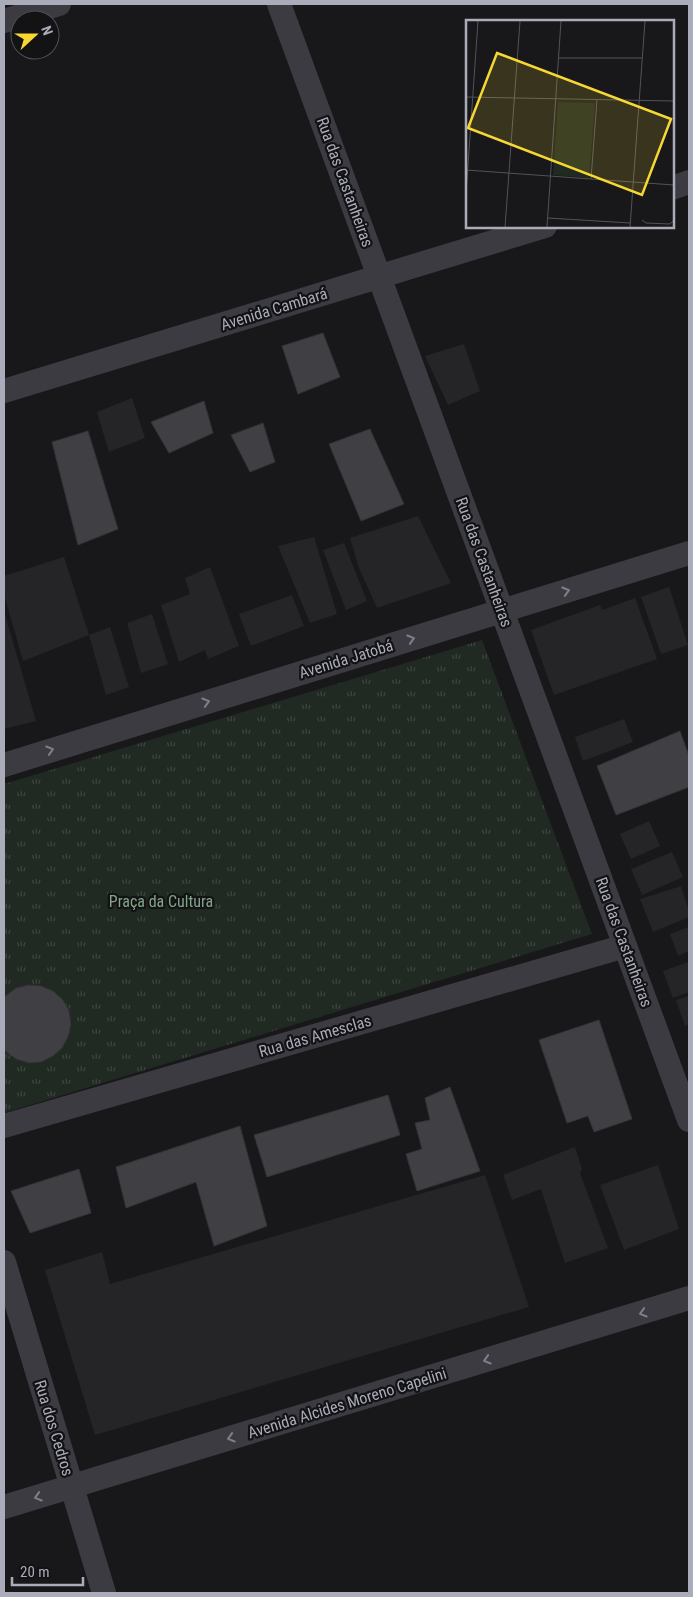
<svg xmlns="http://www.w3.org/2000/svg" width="693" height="1597" font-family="'Roboto Condensed',sans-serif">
<defs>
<pattern id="park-tufts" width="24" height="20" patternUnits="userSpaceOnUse" patternTransform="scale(1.25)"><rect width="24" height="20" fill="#202922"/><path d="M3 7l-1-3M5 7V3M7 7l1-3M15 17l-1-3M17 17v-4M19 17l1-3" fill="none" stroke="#3e4540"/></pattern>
</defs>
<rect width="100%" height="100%" fill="#18181a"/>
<path fill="#252427" d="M464 344 480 391 448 405 425 356Z
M132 398 145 438 109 452 97 412Z
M418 516 451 583 377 608 359 568 350 538Z
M314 537 337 614 310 623 278 546Z
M344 543 367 601 346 610 323 550Z
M64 557 89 635 110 627 129 687 106 695 89 635 23 661 4 594V576Z
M210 567 239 646 208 659 205 650 179 662 161 605 190 594 185 578Z
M669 587 688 645 661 654 641 597Z
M292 595 304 626 251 646 239 614Z
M635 598 657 659 554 695 531 630 600 605 602 610Z
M4 611 36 721 4 729Z
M152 614 168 664 141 673 127 623Z
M624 719 633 742 583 761 575 737Z
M649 821 660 846 631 859 620 834Z
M672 852 683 877 642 895 631 869Z
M681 886 689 911V917L653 932 640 899Z
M689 927V951L678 956 670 934Z
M688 962 689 965V992L673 998 663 971Z
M689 996V1024L685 1026 676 1000Z
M575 1147 582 1169 580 1173 608 1248 565 1263 541 1189 512 1200 503 1175Z
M658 1165 679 1229 624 1250 600 1185Z
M485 1175 529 1307 95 1435 45 1270 102 1252 110 1284Z"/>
<path fill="url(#park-tufts)" d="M482 640 592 934 4 1113V784Z"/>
<path fill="#404044" stroke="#333236" d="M323 333 340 377 298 394 282 346Z
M204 401 213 433 169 453 151 422Z
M263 423 275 462 250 472 231 435Z
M370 429 404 504 361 521 329 444Z
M88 431 118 529 78 545 52 442Z
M680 731 689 756V787L616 815 597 766Z
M29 985 41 986 53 991 63 1000 69 1011 71 1024 68 1037 62 1048 53 1056 41 1062 29 1063 16 1059 4 1050V997L16 988Z
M599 1020 632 1119 594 1132 588 1116 567 1123 539 1040Z
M450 1087 480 1171 417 1191 406 1154 422 1149 415 1123 430 1120 425 1098Z
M388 1095 400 1135 267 1177 254 1135Z
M240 1126 267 1226 214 1246 196 1182 126 1208 116 1167Z
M79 1169 91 1213 30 1233 11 1191Z"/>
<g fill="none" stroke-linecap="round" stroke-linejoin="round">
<path stroke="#3b3b41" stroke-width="24" d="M279 4 689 1120
M4 21 59 4
M672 188 689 182
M4 391 545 226
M4 765 689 553
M4 1126 625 946
M4 1262 104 1593
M4 1507 689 1298"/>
</g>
<defs><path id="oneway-chevron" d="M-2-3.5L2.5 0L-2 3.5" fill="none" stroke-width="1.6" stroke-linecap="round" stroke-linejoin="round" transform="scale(1.25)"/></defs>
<g stroke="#7e7f8a">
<use href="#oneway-chevron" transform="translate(566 591) rotate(-17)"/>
<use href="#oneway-chevron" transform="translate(411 639) rotate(-17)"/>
<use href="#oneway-chevron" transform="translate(206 702) rotate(-17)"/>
<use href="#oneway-chevron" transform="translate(50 750) rotate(-17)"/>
<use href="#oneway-chevron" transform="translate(643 1313) rotate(163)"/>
<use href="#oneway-chevron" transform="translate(487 1360) rotate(163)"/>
<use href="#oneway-chevron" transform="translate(231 1438) rotate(163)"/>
<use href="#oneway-chevron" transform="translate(38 1497) rotate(163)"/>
</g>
<g text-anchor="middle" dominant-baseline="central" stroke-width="4.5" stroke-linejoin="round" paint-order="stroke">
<g font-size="16" fill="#aaacba" stroke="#131315">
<text transform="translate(345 182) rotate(70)">Rua das Castanheiras</text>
<text transform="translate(274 309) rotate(-17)">Avenida Cambará</text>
<text transform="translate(484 562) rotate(70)">Rua das Castanheiras</text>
<text transform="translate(346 659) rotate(-17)">Avenida Jatobá</text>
<text transform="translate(624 942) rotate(70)">Rua das Castanheiras</text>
<text transform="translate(315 1036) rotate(-16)">Rua das Amesclas</text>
<text transform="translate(347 1403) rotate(-17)">Avenida Alcides Moreno Capelini</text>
<text transform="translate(54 1428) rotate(73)">Rua dos Cedros</text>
</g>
<g font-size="16" fill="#81a689" stroke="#131315">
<text x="161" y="901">Praça da Cultura</text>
</g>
</g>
<g transform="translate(466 20)">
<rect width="208" height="208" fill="#18181a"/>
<path d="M92 82 129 83 123 158 87 155Z" fill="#202922"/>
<path fill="none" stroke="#52535a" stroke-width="1" d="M93 38H176M0 77 208 81M0 150 208 165M125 159 131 80M0 174 12 1M82 198 164 203M176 200 180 203 204 204 208 200M39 207 54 1M81 207 95 1M164 207 179 1"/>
<path fill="#f7d833" fill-opacity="0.15" stroke="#f7d833" stroke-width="2.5" d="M31 33 205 99 176 175 2 108Z"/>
<rect width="208" height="208" fill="none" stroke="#aaacba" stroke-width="2.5"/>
</g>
<rect width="693" height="1597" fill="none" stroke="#aaacba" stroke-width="10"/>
<g transform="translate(35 35) rotate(69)"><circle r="24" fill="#131315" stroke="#4f5057"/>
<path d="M0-4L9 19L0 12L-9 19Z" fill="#f7d833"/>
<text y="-8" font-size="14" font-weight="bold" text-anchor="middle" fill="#aaacba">N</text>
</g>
<path d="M12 1577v8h71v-8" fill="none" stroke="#aaacba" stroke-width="2.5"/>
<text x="20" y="1577" font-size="15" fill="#aaacba" stroke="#131315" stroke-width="4" paint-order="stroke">20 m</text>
</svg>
